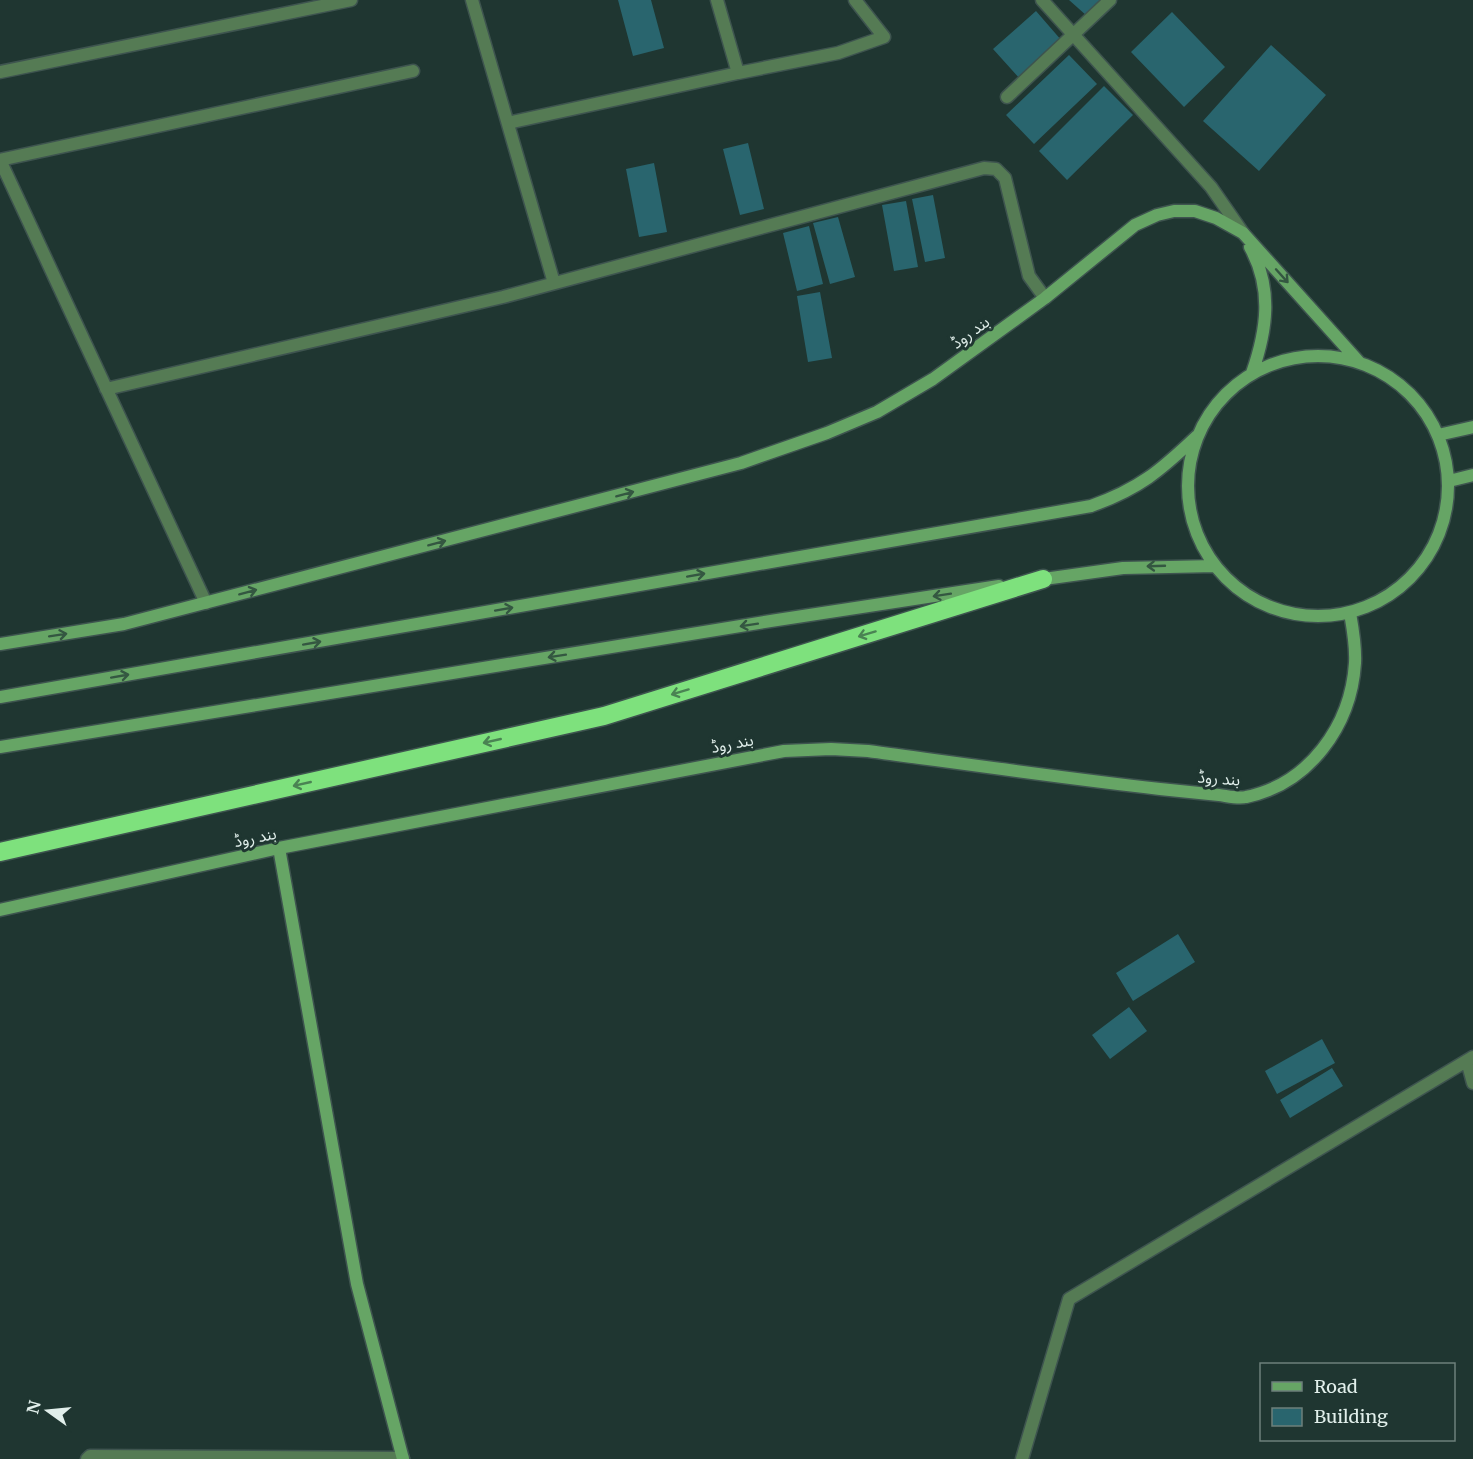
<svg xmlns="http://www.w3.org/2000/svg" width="1473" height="1459" font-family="Merriweather,'Noto Sans Arabic',serif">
<rect width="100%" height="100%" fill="#1f3631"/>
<path fill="#29656e" d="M618 0H651L664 48 633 56Z
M1069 0H1102L1087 16Z
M1036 11 1062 41 1020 79 993 49Z
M1172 12 1225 67 1184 107 1131 52Z
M1271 45 1326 95 1259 171 1203 121Z
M1069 55 1097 84 1034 144 1006 115Z
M1104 86 1133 115 1067 180 1039 151Z
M748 143 764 209 740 215 723 149Z
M654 163 667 232 639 237 626 169Z
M933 195 945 258 925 262 912 199Z
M906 201 918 267 894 271 882 205Z
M838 217 855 277 830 284 813 223Z
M809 226 823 284 797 291 783 233Z
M820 292 832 358 808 362 797 296Z
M1178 934 1195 962 1133 1001 1116 973Z
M1129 1007 1147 1031 1110 1059 1092 1035Z
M1322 1039 1335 1063 1277 1094 1265 1071Z
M1332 1068 1343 1086 1290 1118 1280 1100Z"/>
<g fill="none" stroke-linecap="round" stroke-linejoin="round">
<defs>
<path id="street" d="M472 0 554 283
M1042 0 1211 187 1243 233
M0 72 351 0
M738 73 838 53 884 37 855 0
M1007 97 1110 0
M508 123 738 73 717 0
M0 160 206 603
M0 160 413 71
M106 389 503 297 984 168 996 169 1005 178 1029 276 1045 298
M1467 1061 1473 1083
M87 1459 90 1456 403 1458
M1022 1459 1069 1299 1473 1057"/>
<path id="secondary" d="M1250 247C1273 289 1267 330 1252 373
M1188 486a130 130 0 1 1 260 0a130 130 0 1 1-260 0Z
M1438 435 1473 427
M1449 481 1473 475
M1037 580 1123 568 1215 566
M0 644 124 624 741 463 827 433 877 412 933 379 1045 298 1135 225 1157 215 1174 211H1195L1216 218 1243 233 1359 362
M0 697 1091 506C1139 489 1160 471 1197 436
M0 747 777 620 999 586
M279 848 357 1284 403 1459
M0 910 279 848 784 751 831 749 868 751C965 764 1063 778 1160 789 1180 791 1199 793 1219 795 1227 796 1238 799 1246 797 1309 784 1351 726 1355 663 1356 646 1353 630 1350 613"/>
<path id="highway" d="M0 852 604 716 1043 579"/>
</defs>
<use href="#street" stroke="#3e544f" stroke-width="15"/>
<use href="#secondary" stroke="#3e544f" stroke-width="15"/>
<use href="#highway" stroke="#3e544f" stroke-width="21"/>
<use href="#street" stroke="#557b54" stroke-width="12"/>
<use href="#secondary" stroke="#66a565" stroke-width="12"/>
<use href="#highway" stroke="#7ee17d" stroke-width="18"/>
</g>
<defs><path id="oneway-shaft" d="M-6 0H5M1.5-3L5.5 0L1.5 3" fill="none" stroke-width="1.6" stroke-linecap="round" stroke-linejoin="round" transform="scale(1.5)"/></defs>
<g stroke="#345741">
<use href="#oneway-shaft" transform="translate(1282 276) rotate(48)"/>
<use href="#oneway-shaft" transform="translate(625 494) rotate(-15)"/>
<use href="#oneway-shaft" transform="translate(437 543) rotate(-15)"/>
<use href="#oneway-shaft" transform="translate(1156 566) rotate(178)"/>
<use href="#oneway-shaft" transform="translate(696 575) rotate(-10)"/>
<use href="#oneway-shaft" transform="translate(248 592) rotate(-15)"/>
<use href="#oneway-shaft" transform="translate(942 595) rotate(171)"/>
<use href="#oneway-shaft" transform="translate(504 609) rotate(-10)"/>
<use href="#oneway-shaft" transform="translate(749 625) rotate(171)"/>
<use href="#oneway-shaft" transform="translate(58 635) rotate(-9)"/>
<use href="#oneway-shaft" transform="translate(312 643) rotate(-10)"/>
<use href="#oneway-shaft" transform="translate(557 656) rotate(171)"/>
<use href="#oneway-shaft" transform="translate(120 676) rotate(-10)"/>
</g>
<g stroke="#4a8353">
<use href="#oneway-shaft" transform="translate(867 634) rotate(163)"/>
<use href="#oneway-shaft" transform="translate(680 692) rotate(163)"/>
<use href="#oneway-shaft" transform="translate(492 741) rotate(167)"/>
<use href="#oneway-shaft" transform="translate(302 784) rotate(167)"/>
</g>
<g text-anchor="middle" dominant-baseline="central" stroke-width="6" stroke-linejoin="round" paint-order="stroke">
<g font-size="16" fill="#e1efeb" stroke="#1f3631">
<text transform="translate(970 332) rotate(-36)">بند روڈ</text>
<text transform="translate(732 743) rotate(-11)">بند روڈ</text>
<text transform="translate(1219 778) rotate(4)">بند روڈ</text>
<text transform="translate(255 837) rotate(-12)">بند روڈ</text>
</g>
</g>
<rect x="1260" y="1363" width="195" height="78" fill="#1f3631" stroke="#6d807b" stroke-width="1.5"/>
<rect x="1272" y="1382" width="30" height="9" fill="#66a565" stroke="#6d807b" stroke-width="1.5"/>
<text x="1314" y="1393" font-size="18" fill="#e1efeb">Road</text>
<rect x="1272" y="1408" width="30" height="18" fill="#29656e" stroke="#6d807b" stroke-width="1.5"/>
<text x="1314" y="1423" font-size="18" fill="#e1efeb">Building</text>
<g transform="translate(48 1411) rotate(285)" stroke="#1f3631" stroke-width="4.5" paint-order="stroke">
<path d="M0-4.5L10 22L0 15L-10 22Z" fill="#e1efeb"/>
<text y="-9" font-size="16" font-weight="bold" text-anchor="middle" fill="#e1efeb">N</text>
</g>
</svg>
